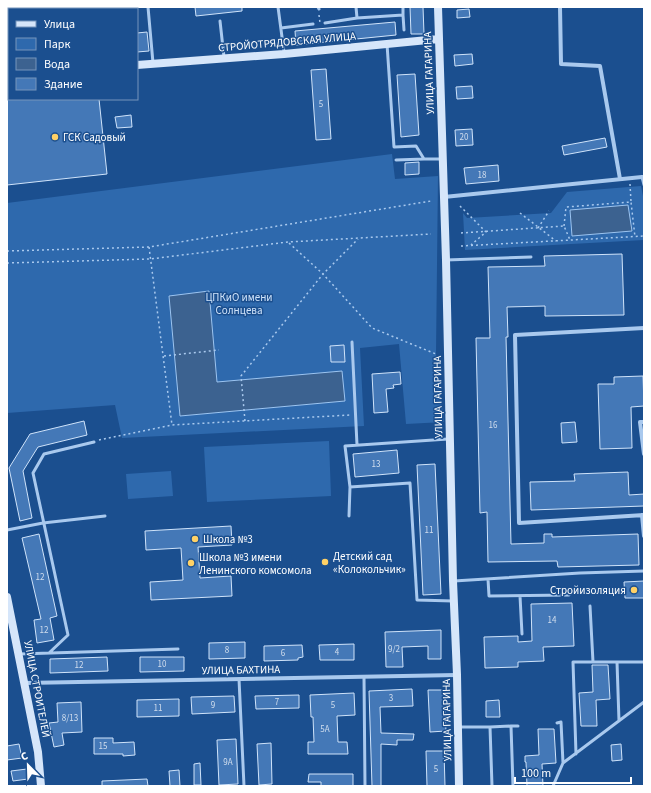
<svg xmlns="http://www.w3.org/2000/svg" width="651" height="793" font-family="'Source Sans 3',sans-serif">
<rect width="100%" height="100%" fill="#1b4f8f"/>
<path fill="#2e69ad" d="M392 154 395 179 438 176 436 354 444 422 406 424 399 344 360 348 364 426 122 438 115 405 7 413V203Z
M641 186 644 201V240L465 250 463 213 467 218 551 213 567 192Z
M329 441 331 496 207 502 204 447Z
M171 471 173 496 128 499 126 474Z"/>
<path fill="#3c6290" stroke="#9cc4f0" d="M628 205 632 231 572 236 570 210Z
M209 291 217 382 342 371 345 401 180 416 169 296Z"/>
<path fill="#4478b7" stroke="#cfe3fa" d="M195 7H242V11L196 16Z
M410 7H423L424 34H411Z
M469 9 470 17 457 18V10Z
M395 22 396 35 296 45 295 31Z
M147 32 149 51 137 52V33Z
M472 54 473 64 455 66 454 55Z
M326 69 331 139 316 140 311 70Z
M415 74 419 135 401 137 397 75Z
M472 86 473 98 457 99 456 87Z
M7 99H99L107 174 7 185Z
M131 115 132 127 117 128 115 117Z
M472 129 473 145 456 146 455 130Z
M605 138 607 147 564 155 562 146Z
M419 162V174L405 175V163Z
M498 165 499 181 466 184 464 168Z
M622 254 624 315 545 316V306L507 307 508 337H506L511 544 544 543V534H552V537L638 534 639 565 558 567 557 561 488 562 487 512 480 513 476 338H490L488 267 545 266 544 256Z
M344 345 345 362H331L330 346Z
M400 372 401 384 393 385 394 388 386 389 388 412 374 413 372 374Z
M643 376 644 406 631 407 632 448 600 449 598 384H614V377Z
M84 421 87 435 38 447 23 471 32 518 20 521 9 468 30 434Z
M575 422 577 442 562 443 561 423Z
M397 450 399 473 355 477 353 454Z
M435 464 441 594 423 595 417 465Z
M628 472 629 495 644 494V506L531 510 530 482 575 481 574 474Z
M231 526 232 545 198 547 200 578 231 576 232 596 151 600 150 582 183 580 181 548 146 550 145 531Z
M39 534 57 616 50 618 54 640 37 643 34 620 41 619 22 538Z
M644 581V598H625L624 582Z
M572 603 574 646 543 647 544 661 518 662V667L485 668 484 637 518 636V642L532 641 531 604Z
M441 630V659H428V646L402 647 403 667H386L385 632Z
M245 642V658L209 659V643Z
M354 644V660H320L319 645Z
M302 645 303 657 298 658V660L264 661V646Z
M107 657 108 671 50 673V659Z
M140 657H184V671L140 672Z
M592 665H608L610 699 596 700 597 726H581L579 693 593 692Z
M412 689 413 706 380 707 381 733 414 734 413 740H397V745L381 744V786H372L369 691Z
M428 690H444L446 731 430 732Z
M354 693 355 715 337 716 338 742H347L348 754H308V742H314L313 717H311L310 695Z
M299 695V708L256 709 255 696Z
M234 696 235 712 192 714 191 697Z
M179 699V716L137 717V700Z
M499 700 500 717H486V701Z
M81 702 82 732 62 733 64 745 54 747 49 723 58 722 57 703Z
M538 729H554L556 763 542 764 543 786H527L526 762H525V756L539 755Z
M94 738H113V743L134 742 135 755 123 756V754H94Z
M236 739 238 784 219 785 217 740Z
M271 743 272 784 259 785 257 744Z
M19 744 22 758 7 760V746Z
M621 744 622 760 612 761 611 745Z
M426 751H444L445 786H427Z
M200 763 201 785H194V764Z
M27 769 28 779 13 781 11 771Z
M179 770 180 786H170L169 771Z
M309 774H353V786H321V782H308Z
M147 779 148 786H102V781Z"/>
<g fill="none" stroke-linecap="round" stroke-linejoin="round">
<path stroke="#a9c9ee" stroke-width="1.5" stroke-dasharray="2 3" stroke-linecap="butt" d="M319 15 320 23
M630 184 631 202
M460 206 486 232 471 245
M520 213 556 241
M564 226 566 207 631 202 635 237
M538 228 549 211
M461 233 564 226 570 240
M289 243 323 274 372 328 436 354
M461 246 644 236
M149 247 172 425
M7 251 149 247 431 201
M7 263 150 259 288 242 431 234
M164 356 219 350
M245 421 241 376 323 274 358 239
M99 440 172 425 350 415"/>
<path stroke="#a9c9ee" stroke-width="3" d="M114 7V9
M148 7 153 63
M278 7 284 52
M318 7 319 9
M403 15 404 30
M357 18 403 15V7
M220 21 224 57
M325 23 357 18 356 7
M281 28 313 24
M7 39 9 38
M387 44 394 147 416 146 424 159H442
M396 160 424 159
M644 176 642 177 644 185
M446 260 531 257
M352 342 357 445
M448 439 345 446 350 487 410 483 417 600 453 601
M349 516 350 487
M7 530 43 523 105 516
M488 579 489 596 569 595
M454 581 580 573 644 571
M520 596 522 634
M590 606 593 662
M49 653 68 635 33 473 44 454 94 442
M19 654 178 649
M617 662H644
M364 677 365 786
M239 679 244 786
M511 726H518
M459 727H490L492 786
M490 727 511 726 513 786
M576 754 573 662H617L619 721
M563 763 644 702
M553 786 563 763 561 722 557 723"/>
<path stroke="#a9c9ee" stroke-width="4" d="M560 7 561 64 600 66 620 179
M444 197 642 177
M644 328 515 335 519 523 644 515
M644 422H640L644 454
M642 515 644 536
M24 683 457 675"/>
<path stroke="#d6e6fa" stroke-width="8" d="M438 7 446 260 453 581 457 675 459 786
M137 65 284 54 438 39
M7 76 9 75
M7 597 38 752 41 786"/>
</g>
<g fill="#ffd166" stroke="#1b4f8f" stroke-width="1.5">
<circle cx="55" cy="137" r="4"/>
<circle cx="195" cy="539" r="4"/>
<circle cx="325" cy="562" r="4"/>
<circle cx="191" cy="563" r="4"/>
<circle cx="634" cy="590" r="4"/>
</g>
<g text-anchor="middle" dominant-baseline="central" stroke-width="3" stroke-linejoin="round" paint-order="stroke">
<g font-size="9" fill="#d0dded">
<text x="321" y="104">5</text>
<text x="464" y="137">20</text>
<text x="482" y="175">18</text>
<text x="493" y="425">16</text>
<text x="376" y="464">13</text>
<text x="429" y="530">11</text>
<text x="40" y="577">12</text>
<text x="552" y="620">14</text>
<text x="44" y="630">12</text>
<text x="394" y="649">9/2</text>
<text x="227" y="650">8</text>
<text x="337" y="652">4</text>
<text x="283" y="653">6</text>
<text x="162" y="664">10</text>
<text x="79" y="665">12</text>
<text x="391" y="698">3</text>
<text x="277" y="702">7</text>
<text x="213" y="705">9</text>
<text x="333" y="705">5</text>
<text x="158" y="708">11</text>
<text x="70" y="718">8/13</text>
<text x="325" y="729">5А</text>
<text x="103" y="746">15</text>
<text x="228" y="762">9А</text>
<text x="436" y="769">5</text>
</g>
<g font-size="11" fill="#fff" stroke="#1b4f8f">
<text transform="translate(287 42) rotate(-5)">СТРОЙОТРЯДОВСКАЯ УЛИЦА</text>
<text transform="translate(429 73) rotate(-92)">УЛИЦА ГАГАРИНА</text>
<text transform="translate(438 397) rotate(-91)">УЛИЦА ГАГАРИНА</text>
<text transform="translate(241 670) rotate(-1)">УЛИЦА БАХТИНА</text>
<text transform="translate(37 689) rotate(79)">УЛИЦА СТРОИТЕЛЕЙ</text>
<text transform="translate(447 720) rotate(-91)">УЛИЦА ГАГАРИНА</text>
</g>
<g font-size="11" fill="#fff" stroke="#1b4f8f" text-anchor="start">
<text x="63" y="137">ГСК Садовый</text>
<text x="203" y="539">Школа №3</text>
<text x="333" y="556">Детский сад<tspan x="333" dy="13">«Колокольчик»</tspan></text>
<text x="199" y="557">Школа №3 имени<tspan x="199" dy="13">Ленинского комсомола</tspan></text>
<text x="626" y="590" text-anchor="end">Стройизоляция</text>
</g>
<g font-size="11" fill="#cfe3fa" stroke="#1b4f8f">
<text x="239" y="297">ЦПКиО имени<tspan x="239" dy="13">Солнцева</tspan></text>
</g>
</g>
<rect width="651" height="793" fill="none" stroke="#ffffff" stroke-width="16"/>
<rect x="8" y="8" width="130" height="92" fill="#1b4f8f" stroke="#7695bc"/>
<rect x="16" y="21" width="20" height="6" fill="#d6e6fa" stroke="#7695bc"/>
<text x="44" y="28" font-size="12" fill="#ffffff">Улица</text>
<rect x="16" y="38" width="20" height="12" fill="#2e69ad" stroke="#7695bc"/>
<text x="44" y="48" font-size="12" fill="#ffffff">Парк</text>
<rect x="16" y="58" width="20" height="12" fill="#3c6290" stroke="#7695bc"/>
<text x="44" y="68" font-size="12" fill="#ffffff">Вода</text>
<rect x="16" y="78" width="20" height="12" fill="#4478b7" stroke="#7695bc"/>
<text x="44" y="88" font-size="12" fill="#ffffff">Здание</text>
<g transform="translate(28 765) rotate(337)" stroke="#1b4f8f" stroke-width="3" paint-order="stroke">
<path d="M0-3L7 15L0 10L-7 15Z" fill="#ffffff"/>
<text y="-6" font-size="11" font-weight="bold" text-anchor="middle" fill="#ffffff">С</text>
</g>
<path d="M515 777v6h116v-6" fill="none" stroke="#ffffff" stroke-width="2"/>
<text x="521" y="777" font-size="12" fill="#ffffff" stroke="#1b4f8f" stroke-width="3" paint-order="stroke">100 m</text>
</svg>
